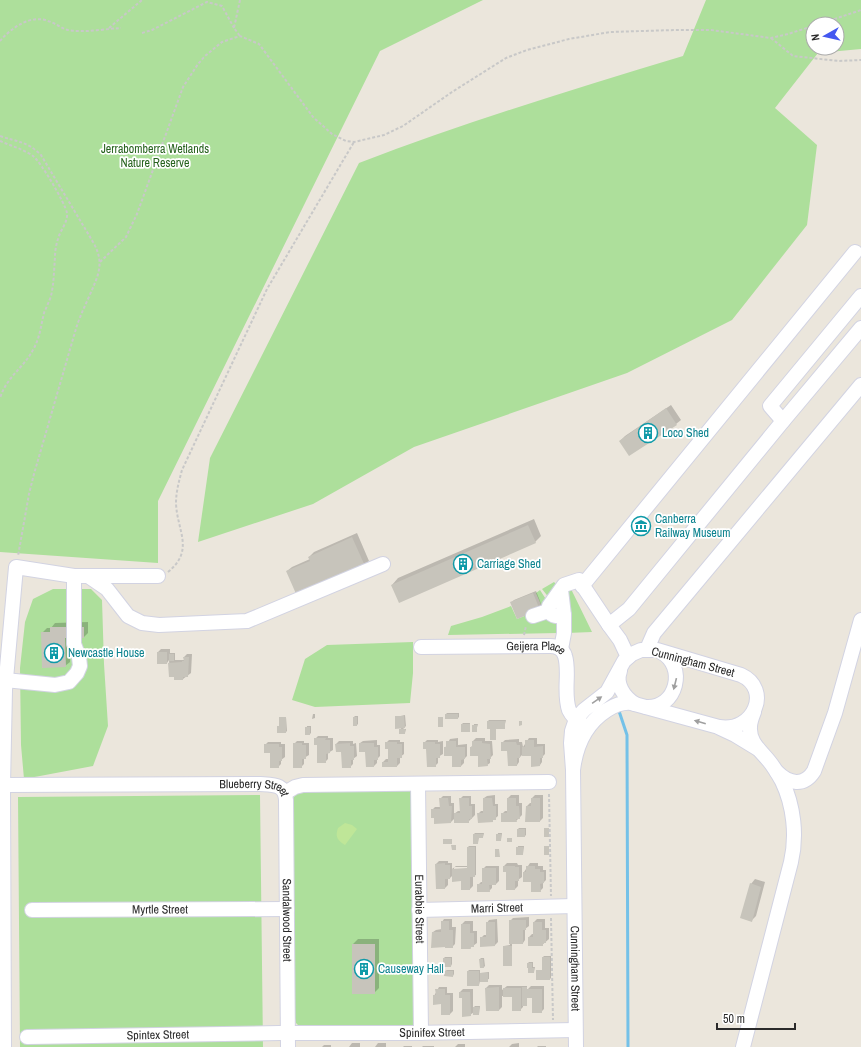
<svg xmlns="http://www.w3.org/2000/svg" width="861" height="1047" font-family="'Archivo Narrow',sans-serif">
<rect width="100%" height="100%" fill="#ebe6dc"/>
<path fill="#addf9b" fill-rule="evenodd" d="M0 0H483L380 51 158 501V563L0 552Z
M706 0H861V49L818 53 775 108 817 145 807 225 732 320 627 373 414 447 313 504 198 542 210 458 359 163C466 122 574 89 683 56ZM813 24H837V48H813Z
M554 582 556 584 550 599 542 589Z
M567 588 572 591 592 632 567 633Z
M53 589H91L102 600 104 664 108 726 93 766 24 779 21 745 20 668 25 622 33 599Z
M540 590 549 604 543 609 536 593Z
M511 606 517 619 532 613 557 623 558 633 448 635 451 626 482 617Z
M413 642V673L410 703 315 707 292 700 305 659 327 645Z
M410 790 413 792 415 1024 411 1026 300 1027 296 1023 295 1018 293 798 299 791Z
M260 795 263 1047H20L18 797Z"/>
<path fill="#bfe698" d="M345 823 352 825 357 829 345 845C337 840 335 837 338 828Z"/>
<path fill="#0003" fill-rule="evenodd" d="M671 405 681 420 676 424 620 441 625 436Z
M534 519 541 536 535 542 392 585 398 578Z
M357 533 369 561 364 566 287 571 292 567 310 559 309 557 314 552Z
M536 591 542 606 539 609 511 603 514 600Z
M88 622V633L84 637H70V662L65 666 42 633 47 628H51L55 623Z
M161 649H170V653H175V660H184V657L187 654H192L191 673 183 679 175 676H170L169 660 167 663H158V652Z
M447 713H459V717L458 718 446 714Z
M313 714H315V718L312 719Z
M405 715 406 726 403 729H406L405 733 400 730 402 727 396 717Z
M355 716H358V724L357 725H354V717Z
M281 717H286L287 731 286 732 280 718Z
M489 720H506L504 728H496V738L495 739 488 721Z
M463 723H470L469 731 462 724Z
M474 724H478L476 731H473Z
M307 726H311V733L310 734H306Z
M318 736H328V738H333V750L328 753V759L325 762 315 739Z
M458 738V745L467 744V756L464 759V763L461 766 453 755 445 748 450 739Z
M476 738H485V741H492L493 755 490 758V763L487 765 479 755 471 747 473 745V741Z
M529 738H537V744H545V754L542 757V762L540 765 532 754 522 755 519 758V762L517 765 508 750 502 743 505 740 519 739V742H522L523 747Z
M377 740V745H380V756L377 759V763L374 766 366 751 360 743 363 741Z
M389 740H400V742H404V754L400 757V763L397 766 383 762 386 759H389V748L386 743Z
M427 740H438V742L443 741V754L438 757V763L435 766 424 743Z
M297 741H304V743H309V755L304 758V764L301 767 294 744Z
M339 741H353V744L356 743 357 756 353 759V764L350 767 342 751 336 744Z
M268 742H281V744H285V757L281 760V764L278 767 271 752 265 745Z
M495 795V804H498V816L492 821 478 814 481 811H484V798L487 796Z
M511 795H519V803H522V815L516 821 502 814 505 811H508V798Z
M535 795H543V818L540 821 527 806 530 803H532V798Z
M443 796H451V803H454V814L458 811H461L460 799 463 796H471V804H475V815L468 822 455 818 451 822 435 817 432 810 435 807H441L440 799Z
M519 828H526V835L525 836 518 829Z
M475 833H484L483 837H479L478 843 474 834Z
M498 833H502L501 840H497Z
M469 846H476V875L473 876V886L470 889 462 880 453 875 450 878H448V885L445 888 436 864 439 861H448V863H452V869L456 866H468V847ZM454 867H475V869H454Z
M518 846H524L523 854H517Z
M507 863H517L518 865H522V877L518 880V886L515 889 507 871H504V866Z
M530 863H538V866H543V870H546V880L543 883V888L540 891 524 872Z
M486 866H499V881L496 884H492V888L489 891 478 885 481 882H483V869Z
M755 879 765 882 756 916 751 921V884Z
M529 917V926L525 929V940L523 943H512V964L511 965 504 946 510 945V921L513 918Z
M444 919H452V927H456L455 944 452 947 433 932 436 930 442 929V922Z
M497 919 498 942 495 945 481 938 484 935H487V923L489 920Z
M537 919H545V928H549V939L542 945 529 937 532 934H534V922Z
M465 921H473V931H477V943L470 948 462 924Z
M358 939H379V988L374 993 353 944Z
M544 956H551V978L550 979 537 971 543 970V957Z
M445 957H452V964L451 966 444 958Z
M481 958H484L485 966 484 967H480V959Z
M529 962H533V967H535L534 972 528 963Z
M447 970H454V974L453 976 445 971Z
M469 970H480V973L489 972V979L480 981 479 985 468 971Z
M489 985H502V990L507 986H527V990L531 986H544V1009L541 1012 533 997H527V1004L523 1005V1007L520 1010 513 996H502V1007L499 1010H487L486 988Z
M439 987H447V993H453V1011L450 1014 434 996Z
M463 989H473V1008L475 1006H480L479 1014 474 1012 470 1015 460 992Z
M352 1043H360V1047H349Z
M378 1043H386V1047H375Z
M519 1043V1047H509L512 1044Z
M458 1044H465V1047H455Z
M324 1045H331V1047H322Z
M404 1046H412V1047H403Z
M423 1046H434V1047H422Z
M538 1046H546V1047H537Z"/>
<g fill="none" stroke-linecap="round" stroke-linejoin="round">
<path stroke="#74c1e8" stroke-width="3" d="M619 711 627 735 628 1047"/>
</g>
<path fill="#c7c4bb" d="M666 408 677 425 629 456 619 441Z
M528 525 536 543 399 603 391 585Z
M352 537 365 566 297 596 286 571 310 561 308 557Z
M533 593 540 610 517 619 510 602Z
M50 627H84V638H65L66 667 42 668 41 632H50Z
M157 652H167V664H157Z
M169 654H174V661H169Z
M183 657H189L188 677H183V680H174V677H169L168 663 182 662V661H184Z
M445 714H458V719H445Z
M395 716H404L405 728 395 729Z
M279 717H286V733H277V726H279Z
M353 717H357V726H353Z
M438 717H443V727H438Z
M487 721H505V729H496V740H490V729H487Z
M519 721H522V725L519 726Z
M461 724H470V732H461Z
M472 725H477V732H472Z
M305 727H310V735H305Z
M399 729H405V734H399Z
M314 738H326L325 740H330V753L326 754V763H317V745H314Z
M525 740H534V747L543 746V758H540V766L531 767V756H522V747H525Z
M446 741H456V747H465V759L461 760V767H452V756H444V747H446Z
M472 741H482V743L490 744 491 759H487L488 766 478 767V756H470V747H472Z
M385 742H397V744H402V758H397V767H382V762H388V749H385Z
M423 742H435V744H440V758H436V767H427L426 749H423Z
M501 742H516L517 745H520V758H517V766H508L507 751H501Z
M293 743H302V745H306V759H302V768H293Z
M350 743V746H354V760H351V768H342L341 752H336L335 744Z
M359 743H374V747H378V760H374V767H366L365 752H359Z
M264 744H279V747H282V761H279V768H270V753H264Z
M439 798H448L449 806H452L451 823 434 824V818H431V809H440Z
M459 798H469V806H472V819H469V823H454V813H460Z
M483 798H492L493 806H496V820H493V822L478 823 477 813H483Z
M507 798H516V806H519L520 819H516L517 822H501V813H507Z
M531 798H540V822H525L526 806H531Z
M544 828H549V837H544Z
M517 829H525V837H517Z
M473 834H483V838H478V844H473Z
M496 834H501V841H496Z
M507 838H512V842H507Z
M443 839H452V844H443Z
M451 845H456V850H452Z
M544 846H549V855H544Z
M467 847H475V877H470V890H461V881L452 882V869L467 868Z
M516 847H523V855H516Z
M495 849H499L500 857H495Z
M445 863V865H450V879H445V889H436L435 864Z
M503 866H515V867H519V881H515V890H506V872H503Z
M526 866H535V869H540V872H544V883L540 884 541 892H531V882H523V872H526Z
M482 868H496V885H489L490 892H477V884H482Z
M750 883 761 887 752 922 740 918Z
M509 920H526V930H523V944H509Z
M441 921H449V930H453V948H445V947L431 948 432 932H441Z
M486 922H495V946L480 947V937H486Z
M533 922H542V930H546V943H543V946H528V937H533Z
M461 924H470V933H474V947H470L471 949H461Z
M352 944H375V994H352Z
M503 946H512V966H503Z
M542 957H550V980H536V970H542Z
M443 958H451V967H443Z
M479 959H483L484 968H480Z
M527 963H532V968H527Z
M528 968H534V973H528Z
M444 971H453V977L444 976Z
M467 971H479V986H467Z
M480 973H488V982H480Z
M499 987V1011H486L485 988Z
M522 987H527V989H542V1013H532V998H527V1006H522Z
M503 988H521V1011H512V997H503Z
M435 989H445V995H450V1015H441V1004L433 1005V995H436Z
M459 992H470L471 1016 462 1017V998H459Z
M473 1007H479V1015H473Z"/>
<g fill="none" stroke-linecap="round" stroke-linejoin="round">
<defs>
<g id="minor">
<path d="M783 421 770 406 861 296"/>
<path d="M88 576 107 589 128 616 142 623 159 625 247 621 383 564"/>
<path d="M582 586 855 252"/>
<path d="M548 611C553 617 557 617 564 615L561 590"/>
<path d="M533 616 548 611 549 606 564 585 579 580 609 625 629 609 783 421 861 328"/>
<path d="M609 625 620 640 628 657"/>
<path id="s1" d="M421 647 550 646C557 646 563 649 565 656 570 672 563 692 569 710 572 716 576 720 582 724"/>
<path d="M561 649 564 633V615"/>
<path d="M647 649 654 633 861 385"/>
<path d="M620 671C615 684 624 697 635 704"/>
<path d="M5 680 55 685 69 682 77 673 80 666 79 657 74 644V576"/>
<path d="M646 707C677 709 687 666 661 652"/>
<path d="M720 728 735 735 758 749"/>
<path id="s2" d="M573 770C576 745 585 724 607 710 615 705 622 702 631 703L719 727C754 733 772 689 741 675L657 650H641L632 654 624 661 607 692 584 710 576 719 572 731 571 743 573 770 576 1047"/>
<path d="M777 772C789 784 804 787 814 771L835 713 861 620"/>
<path id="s3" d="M418 784 421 1033"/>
<path id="s4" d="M3 785 260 784C274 785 285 784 286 800L288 1047"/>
<path d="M285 793 295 787 303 785 549 782"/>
<path id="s5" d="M32 910 287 909"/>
<path id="s6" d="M419 910 574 906"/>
<path id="s7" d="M27 1037 280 1033H412L575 1030"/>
<path d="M4 1047 3 785 5 690 16 567 74 576H158"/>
<path d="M743 1047 791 862C797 836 794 806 782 781 778 774 774 767 769 761 760 750 749 742 750 727 750 722 752 717 754 712"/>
</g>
</defs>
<use href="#minor" stroke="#d2d3e2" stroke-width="16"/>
<path stroke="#c8c8c8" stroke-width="2" stroke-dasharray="3 2" stroke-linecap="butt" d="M240 0 234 28 240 36
M820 24 861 10
M109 28 142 0
M142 33 152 30 207 2 222 6 234 28
M771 38 793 56 839 61 861 60
M0 41C11 28 31 14 48 21 55 23 61 28 68 30 85 33 104 29 121 28
M0 136C17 142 27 141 41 155L93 242C106 264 97 278 88 299 83 310 78 321 75 332L34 474 29 494 18 556
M0 141C11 146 23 149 33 156 41 162 65 203 67 213 68 223 60 230 58 239 56 245 55 251 55 257 54 270 54 283 51 296 49 302 46 308 44 313 41 325 40 337 34 348 24 368 7 376 0 398
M100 262 126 237 137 214 183 87 198 64 205 56 222 42 240 36 259 44 313 117 332 134 346 141 354 142 384 135 403 126 452 92 506 58 527 50 569 39 610 32 676 30H711L771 38 788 34 813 26
M168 572C195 550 177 531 176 503 176 492 179 481 182 470L267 289 354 142
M524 635 526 626
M549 794 551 896
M551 918 553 1020"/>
<use href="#minor" stroke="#fff" stroke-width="14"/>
</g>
<defs><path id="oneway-solid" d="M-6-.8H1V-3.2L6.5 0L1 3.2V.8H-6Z"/></defs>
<g fill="#9f9f9f">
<use href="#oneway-solid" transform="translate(675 684) rotate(104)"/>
<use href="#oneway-solid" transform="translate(597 700) rotate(-35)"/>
<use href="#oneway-solid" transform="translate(700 722) rotate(-164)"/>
</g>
<defs>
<symbol id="building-ring" viewBox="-11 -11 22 22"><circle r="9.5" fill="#fff" stroke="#0f9aa8" stroke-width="1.5"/><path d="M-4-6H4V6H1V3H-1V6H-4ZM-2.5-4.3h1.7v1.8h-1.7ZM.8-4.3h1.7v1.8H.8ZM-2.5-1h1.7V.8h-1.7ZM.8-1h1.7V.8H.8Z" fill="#0f9aa8"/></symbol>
<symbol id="museum-ring" viewBox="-11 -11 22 22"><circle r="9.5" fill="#fff" stroke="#0f9aa8" stroke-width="1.5"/><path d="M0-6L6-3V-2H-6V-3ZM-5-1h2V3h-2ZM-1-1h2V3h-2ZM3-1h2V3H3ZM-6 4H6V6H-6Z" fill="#0f9aa8"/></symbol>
</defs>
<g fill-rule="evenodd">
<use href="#building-ring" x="637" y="422" width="22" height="22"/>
<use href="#museum-ring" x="630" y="515" width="22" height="22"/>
<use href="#building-ring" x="452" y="553" width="22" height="22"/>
<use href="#building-ring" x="43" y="642" width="22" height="22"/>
<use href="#building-ring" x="353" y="958" width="22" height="22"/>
</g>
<g text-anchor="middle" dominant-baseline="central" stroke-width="3.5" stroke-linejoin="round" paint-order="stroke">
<g font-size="12" fill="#27631e" stroke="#fff">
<text x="155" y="149">Jerrabomberra Wetlands<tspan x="155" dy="14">Nature Reserve</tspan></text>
</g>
<g font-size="12" fill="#0d838f" stroke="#fff" text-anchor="start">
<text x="662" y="433">Loco Shed</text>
<text x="655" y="519">Canberra<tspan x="655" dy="14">Railway Museum</tspan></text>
<text x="477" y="564">Carriage Shed</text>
<text x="68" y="653">Newcastle House</text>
<text x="378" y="969">Causeway Hall</text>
</g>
<g font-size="12" fill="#2a2a2a" stroke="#fff">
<text stroke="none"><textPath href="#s1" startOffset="115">Geijera Place</textPath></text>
<text transform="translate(693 662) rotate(15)">Cunningham Street</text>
<text stroke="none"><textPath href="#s4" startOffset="252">Blueberry Street</textPath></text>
<text stroke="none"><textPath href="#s6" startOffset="78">Marri Street</textPath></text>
<text stroke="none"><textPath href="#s3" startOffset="125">Eurabbie Street</textPath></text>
<text stroke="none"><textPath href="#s5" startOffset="128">Myrtle Street</textPath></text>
<text stroke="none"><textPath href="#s4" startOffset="412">Sandalwood Street</textPath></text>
<text stroke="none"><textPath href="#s2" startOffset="723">Cunningham Street</textPath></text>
<text stroke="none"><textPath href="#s7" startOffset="405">Spinifex Street</textPath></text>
<text stroke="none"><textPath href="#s7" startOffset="131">Spintex Street</textPath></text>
</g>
</g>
<g transform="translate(825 36) rotate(262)"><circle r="19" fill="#ffffff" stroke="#aaaaaa"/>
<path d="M0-3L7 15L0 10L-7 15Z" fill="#4458f0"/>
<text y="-6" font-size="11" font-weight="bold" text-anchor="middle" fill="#2a2a2a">N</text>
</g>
<path d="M717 1023v6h78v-6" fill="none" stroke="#2a2a2a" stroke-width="2"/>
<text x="723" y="1023" font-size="12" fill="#2a2a2a" stroke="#ffffff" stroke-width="3" paint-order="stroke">50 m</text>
</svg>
